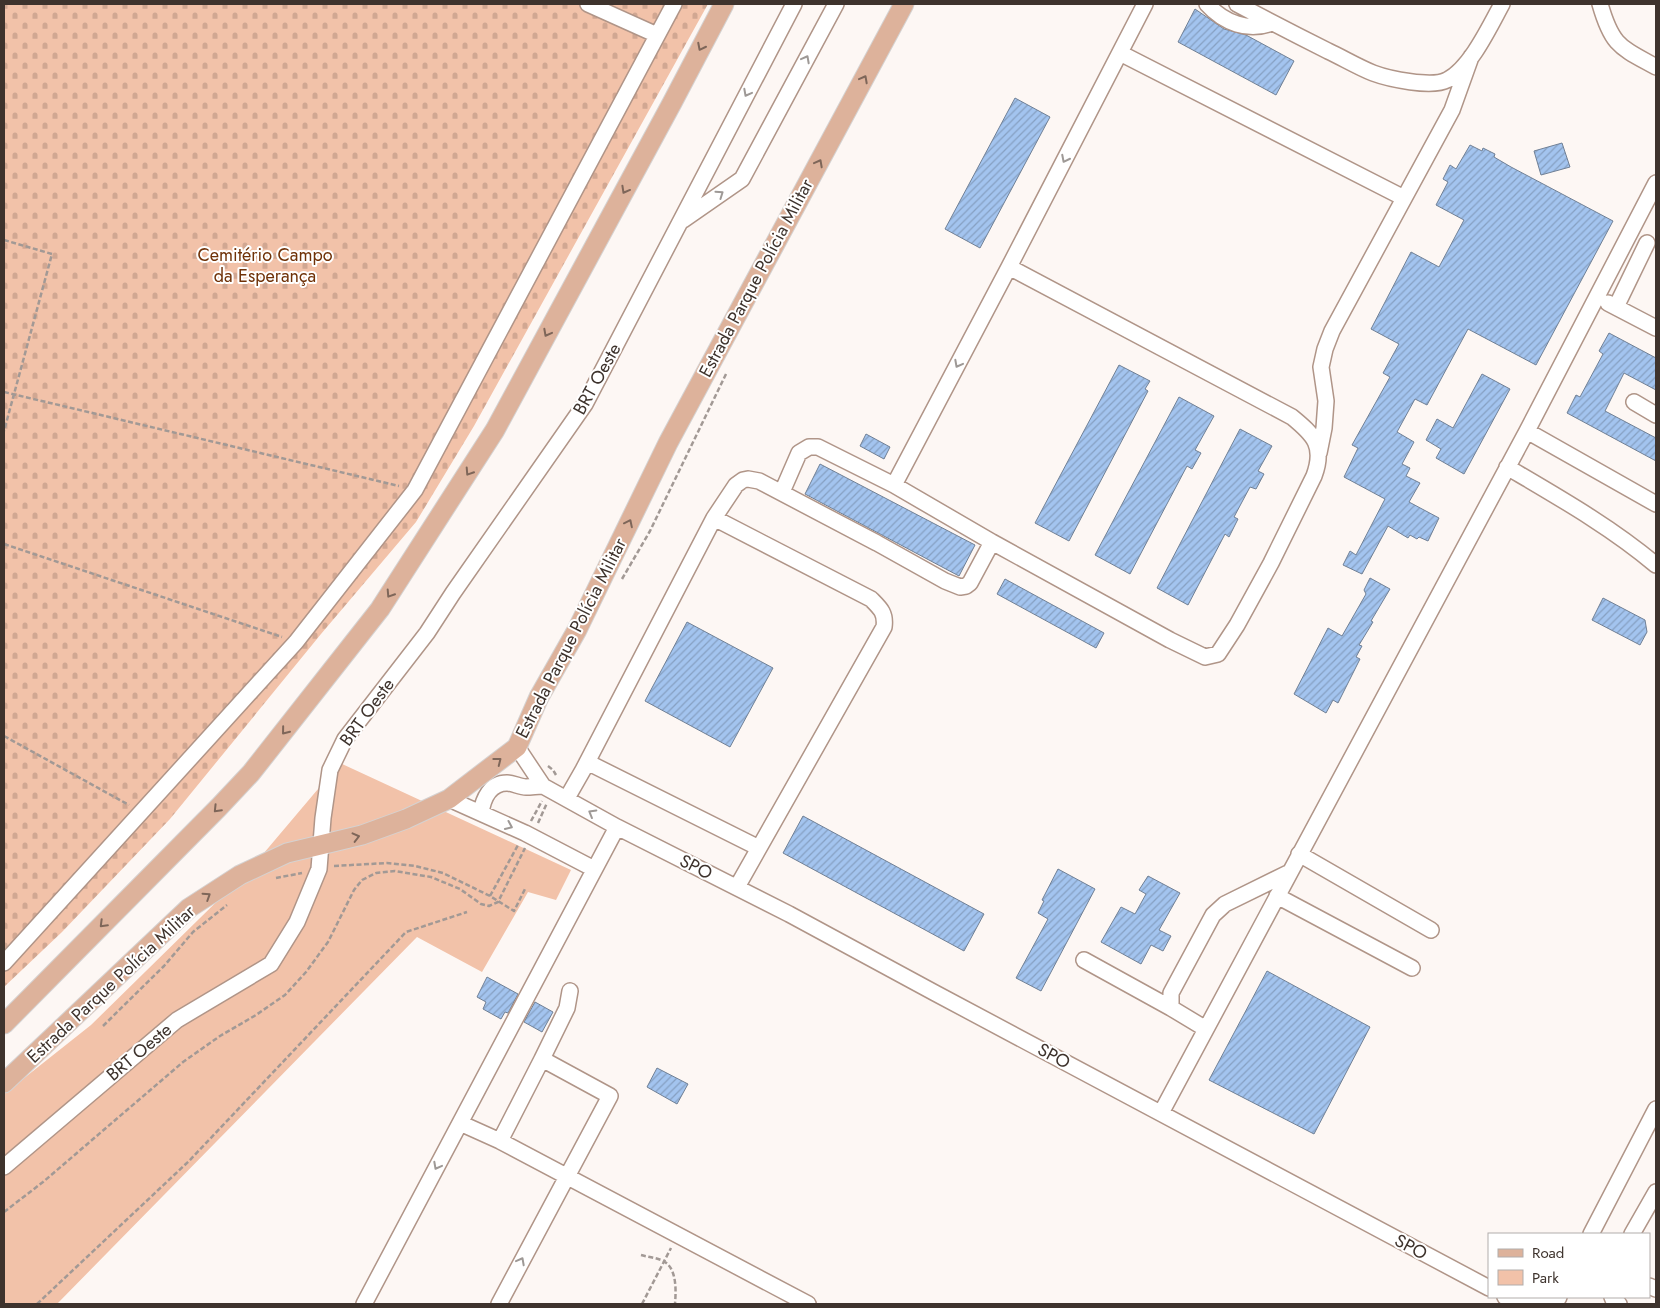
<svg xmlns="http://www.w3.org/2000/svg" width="1660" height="1308" font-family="Jost,sans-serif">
<defs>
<pattern id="cemetery-stones" width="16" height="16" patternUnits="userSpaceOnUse" patternTransform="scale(1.25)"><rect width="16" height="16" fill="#f2c2a9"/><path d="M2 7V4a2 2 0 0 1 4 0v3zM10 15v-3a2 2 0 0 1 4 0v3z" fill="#d1a792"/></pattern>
<pattern id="building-hatch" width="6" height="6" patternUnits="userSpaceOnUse" patternTransform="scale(1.25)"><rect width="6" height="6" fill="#a3c4ef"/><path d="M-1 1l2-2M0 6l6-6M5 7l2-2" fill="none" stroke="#86a0c2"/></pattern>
</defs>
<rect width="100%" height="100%" fill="#fdf7f4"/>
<path fill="#f2c2a9" d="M340 763 571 870 556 900 528 892 482 972 417 937 57 1304H4V1094L91 1025 253 866Z"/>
<path fill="url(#cemetery-stones)" d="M4 4H708L474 426 416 522 321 634 170 819 62 932 4 987Z"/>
<path fill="url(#building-hatch)" stroke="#708095" d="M1195 9 1224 29 1246 35 1294 61 1276 95 1178 42Z
M1015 98 1050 117 980 248 945 229Z
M1562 143 1570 167 1541 175 1534 151Z
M1470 145 1482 151 1483 148 1495 154 1494 157 1511 167 1613 221 1536 365 1468 329 1427 405 1415 399 1397 432 1414 442 1402 464 1410 468 1406 476 1420 483 1409 502 1439 518 1428 541 1419 537 1417 539 1410 535 1408 538 1388 526 1362 574 1343 565 1350 551 1356 555 1385 499 1344 477 1358 448 1352 445 1390 377 1383 373 1399 344 1371 329 1411 252 1439 267 1464 220 1436 205 1448 182 1443 179 1450 165 1456 169Z
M1609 333 1656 358V390L1624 373 1605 411 1656 438V461L1567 413 1576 395 1580 397 1603 354 1599 351Z
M1119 365 1150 381 1145 389 1148 391 1069 541 1035 523Z
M1482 374 1510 389 1464 474 1436 458 1441 449 1426 440 1437 419 1453 428Z
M1179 397 1214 416 1195 450 1201 453 1192 469 1187 466 1130 574 1095 555Z
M1240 429 1272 446 1258 471 1264 474 1256 489 1250 487 1234 517 1238 519 1229 537 1225 534 1188 605 1157 588Z
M866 434 890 447 884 459 860 446Z
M820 464 975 545 959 576 805 494Z
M1370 578 1390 589 1371 621 1373 622 1359 645 1362 646 1356 657 1360 659 1338 703 1333 700 1326 713 1294 694 1328 628 1342 636 1366 594 1364 590Z
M1005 579 1104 633 1096 648 997 594Z
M1603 598 1645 620 1647 632 1640 645 1592 620Z
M687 622 773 668 730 747 645 701Z
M803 816 984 914 964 951 783 853Z
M1058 869 1095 889 1041 991 1016 978 1048 919 1038 913 1044 901 1042 900Z
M1148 876 1180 893 1159 930 1171 936 1163 951 1151 945 1141 964 1101 942 1121 907 1135 914 1146 894 1139 890Z
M1267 971 1370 1027 1314 1134 1209 1080Z
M487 977 518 994 508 1013 505 1012 501 1019 483 1009 486 1002 477 997Z
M535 1002 553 1012 542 1032 524 1022Z
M657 1068 688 1084 677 1104 647 1087Z"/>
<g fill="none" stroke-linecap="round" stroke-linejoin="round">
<defs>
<path id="minor" d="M588 4 657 35
M1207 4C1224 23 1248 32 1272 23
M1237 4C1267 20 1298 36 1328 51 1343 58 1358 67 1373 73 1389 79 1432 88 1447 80 1470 69 1490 26 1502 4
M1600 4C1612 46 1620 47 1656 67
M1120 53 1404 198
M683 220 742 179 836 4
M1608 303 1656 328
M1616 307 1647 243
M1634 402 1656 415
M1527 431 1656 504
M1319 453 1324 428 1326 401 1321 367 1325 349 1332 331 1452 110 1471 57
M1507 467C1558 497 1611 527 1656 565
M894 485 1009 267 1145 4
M782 492 799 453 809 447H818L894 485 992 542 1170 640 1205 657 1218 654 1237 625 1271 563 1314 476C1325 446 1314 435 1292 417L1009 267
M714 518 871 599C880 608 886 613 884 627L737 887
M517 747 543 786 617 827 789 914 935 993 1489 1288
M587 762 759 848
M567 798 583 770 714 518 736 485 743 480 748 479 759 481 877 543 945 581 960 587 966 586 970 583 992 542
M449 799 525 833 594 869
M481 813C483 799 490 783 507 783 513 783 520 787 526 787 532 787 537 786 543 786
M1299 854 1431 930
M1277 896 1412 968
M1084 960 1171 1008
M4 963 296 642 415 490 674 4
M1206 1029 1171 1008V993L1213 915 1225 904 1290 872
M542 1059 567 1008 570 991
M1161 1113 1527 431 1656 183
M460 1123 500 1141 808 1304
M4 1167 177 1020 271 964 297 922 319 869 323 818 330 770 345 739 427 633 453 593 585 404 794 4
M1591 1234 1656 1109
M1632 1234 1656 1192
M1649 1286 1656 1289
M1505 1297 1519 1304
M1612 1297 1614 1302 1619 1304
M364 1304 617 827
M499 1304 610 1096 542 1059 500 1141
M1522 1304 1541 1300 1546 1297
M1555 1304 1559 1297"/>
<path id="major" d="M4 1024 219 807 251 773 380 609 495 430 672 103 724 4
M4 1083 189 908 240 875 287 853 362 835 406 819 449 799 517 747 539 697 577 630 668 443 904 4"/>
</defs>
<use href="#minor" stroke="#b09588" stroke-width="18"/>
<use href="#major" stroke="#d5d2d1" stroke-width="21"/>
<path stroke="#a29995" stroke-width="2.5" stroke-dasharray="5 2.5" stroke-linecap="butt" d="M4 240 52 254 4 431
M4 392 399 486
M4 544 282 637
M622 579 650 531 727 372
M4 736 129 805
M548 766 553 770 556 775
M531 821 542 801
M538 823 547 803
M334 866 387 863 415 866 443 873 490 896 514 911 525 889
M276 878 302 873
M490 896 518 845
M103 1026 164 966 193 932 227 905
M4 1212 43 1182 183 1062 220 1036 256 1015 285 995 306 972 328 942 354 890 362 880 376 873 395 871 431 877 460 889 481 904 489 906 498 902 525 848
M641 1255C648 1257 659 1258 665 1262 677 1270 676 1291 675 1304
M37 1304 189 1161 406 932 467 912
M642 1304 671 1248"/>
<use href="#minor" stroke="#fff" stroke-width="15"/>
<use href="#major" stroke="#ddb29b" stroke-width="19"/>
</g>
<defs><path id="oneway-chevron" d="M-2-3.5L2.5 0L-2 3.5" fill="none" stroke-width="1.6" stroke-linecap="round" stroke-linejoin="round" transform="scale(1.25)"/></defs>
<g stroke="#7e6659">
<use href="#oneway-chevron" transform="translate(701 47) rotate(117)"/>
<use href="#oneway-chevron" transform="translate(864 79) rotate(-62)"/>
<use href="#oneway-chevron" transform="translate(819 163) rotate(-62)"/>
<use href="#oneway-chevron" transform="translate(625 190) rotate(119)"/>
<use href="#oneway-chevron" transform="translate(547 333) rotate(118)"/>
<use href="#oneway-chevron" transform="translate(469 472) rotate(123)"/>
<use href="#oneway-chevron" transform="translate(629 523) rotate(-64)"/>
<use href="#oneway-chevron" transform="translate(390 594) rotate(123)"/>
<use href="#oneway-chevron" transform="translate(285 731) rotate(129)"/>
<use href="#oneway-chevron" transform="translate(498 761) rotate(-38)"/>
<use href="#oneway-chevron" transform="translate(217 809) rotate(134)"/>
<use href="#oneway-chevron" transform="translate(356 837) rotate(-14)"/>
<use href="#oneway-chevron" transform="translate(207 896) rotate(-33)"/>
<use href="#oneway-chevron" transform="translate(103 924) rotate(135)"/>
</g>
<g stroke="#9e9996">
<use href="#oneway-chevron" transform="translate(806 59) rotate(-62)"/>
<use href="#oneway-chevron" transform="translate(747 93) rotate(118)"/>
<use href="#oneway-chevron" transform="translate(1065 159) rotate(117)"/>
<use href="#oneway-chevron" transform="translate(720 194) rotate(-35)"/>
<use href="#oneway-chevron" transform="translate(958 364) rotate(118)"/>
<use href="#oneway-chevron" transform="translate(592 813) rotate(-150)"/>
<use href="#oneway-chevron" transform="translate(509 826) rotate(24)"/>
<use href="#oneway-chevron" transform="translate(437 1166) rotate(118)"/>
<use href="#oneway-chevron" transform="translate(521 1261) rotate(-62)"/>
</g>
<g text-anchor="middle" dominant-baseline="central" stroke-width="4" stroke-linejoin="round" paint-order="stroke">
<g font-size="18" fill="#6f3107" stroke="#fff">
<text x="265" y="255">Cemitério Campo<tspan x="265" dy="21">da Esperança</tspan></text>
</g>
<g font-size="18" fill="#3e332d" stroke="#fff">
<text transform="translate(756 278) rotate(-62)">Estrada Parque Polícia Militar</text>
<text transform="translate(597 379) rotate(-61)">BRT Oeste</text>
<text transform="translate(571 638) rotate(-63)">Estrada Parque Polícia Militar</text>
<text transform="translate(367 712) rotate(-54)">BRT Oeste</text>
<text transform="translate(696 867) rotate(27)">SPO</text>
<text transform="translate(111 984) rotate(-43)">Estrada Parque Polícia Militar</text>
<text transform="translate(139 1052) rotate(-40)">BRT Oeste</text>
<text transform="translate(1054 1056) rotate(28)">SPO</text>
<text transform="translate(1411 1247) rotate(28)">SPO</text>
</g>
</g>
<rect width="1660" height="1308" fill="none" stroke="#3e332d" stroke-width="10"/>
<rect x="1488" y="1233" width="162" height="65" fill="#ffffff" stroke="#b2adab"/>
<rect x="1498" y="1249" width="25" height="8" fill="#ddb29b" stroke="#b2adab"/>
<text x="1532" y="1258" font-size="15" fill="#3e332d">Road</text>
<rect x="1498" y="1270" width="25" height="15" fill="#f2c2a9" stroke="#b2adab"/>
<text x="1532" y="1283" font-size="15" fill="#3e332d">Park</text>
</svg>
